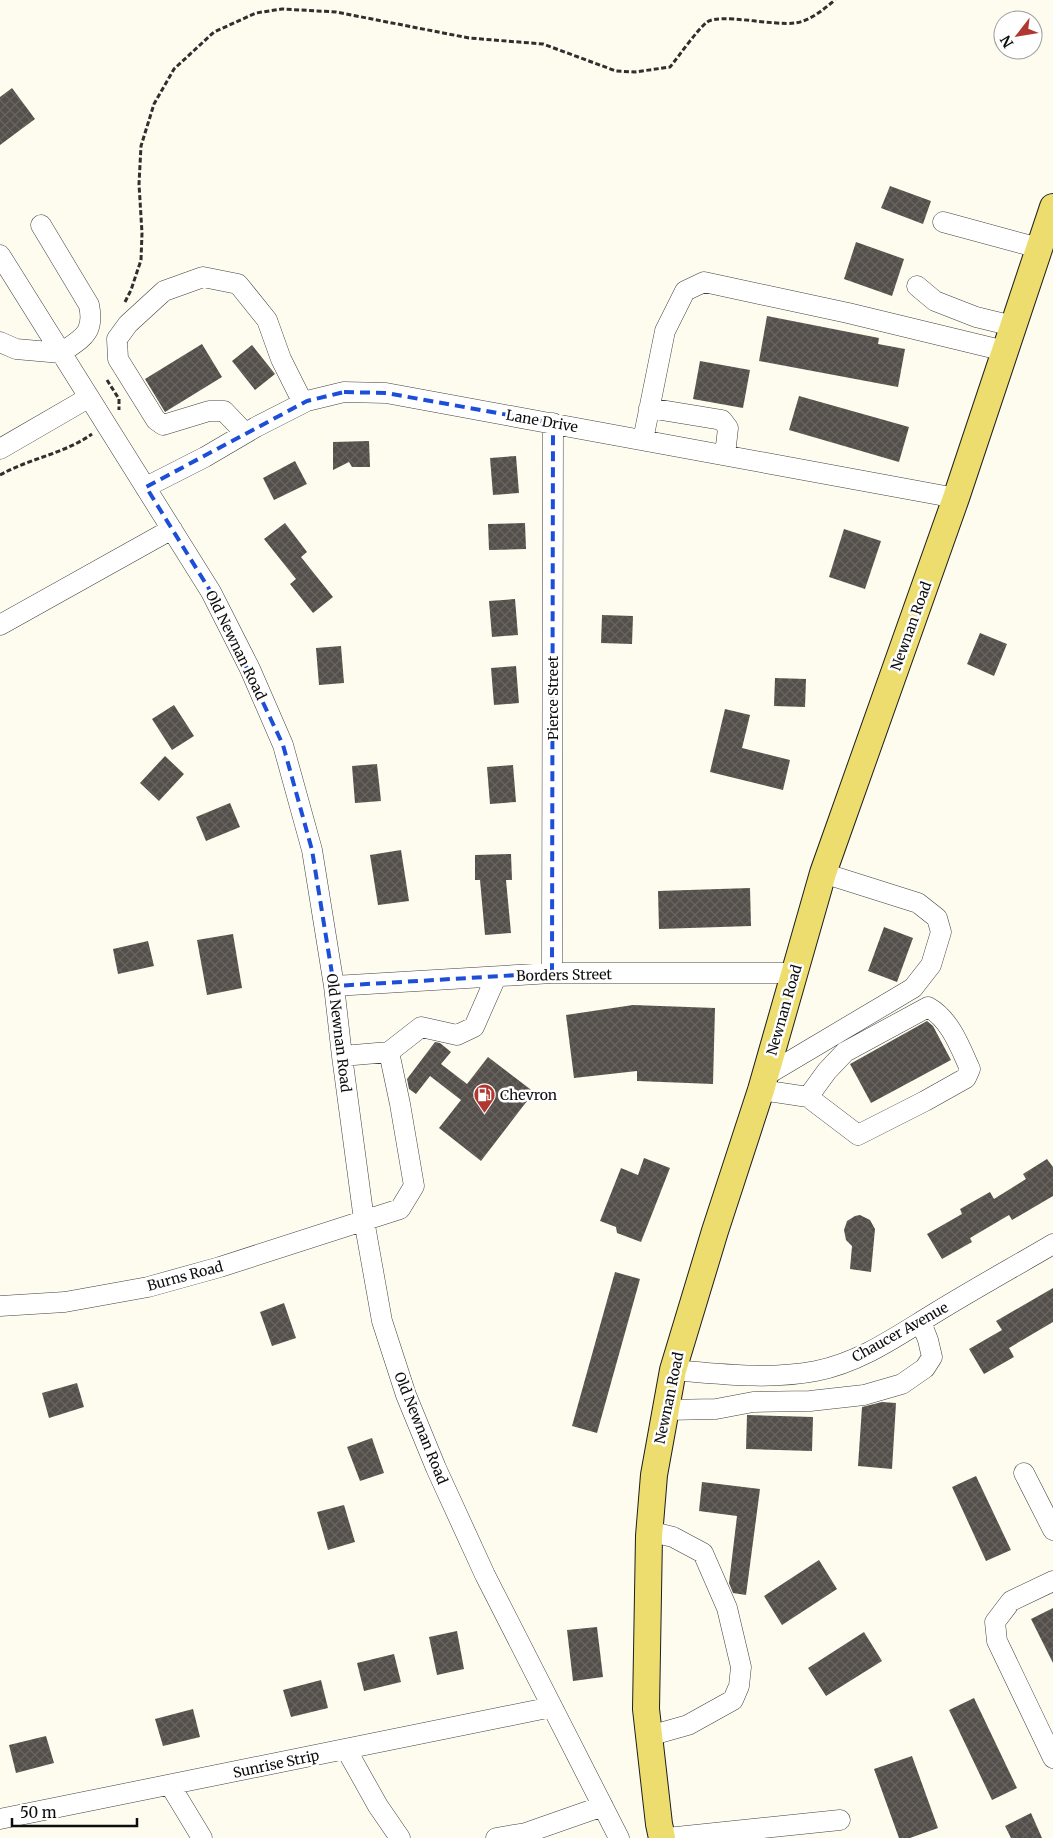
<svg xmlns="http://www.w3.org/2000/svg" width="1053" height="1838" font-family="Merriweather,serif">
<defs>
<pattern id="building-cross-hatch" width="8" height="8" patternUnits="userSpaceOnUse" patternTransform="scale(1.25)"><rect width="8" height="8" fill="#544f4a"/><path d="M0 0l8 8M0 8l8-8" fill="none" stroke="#686460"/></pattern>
</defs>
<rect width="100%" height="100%" fill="#fefcee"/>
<path fill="url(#building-cross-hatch)" d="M12 88 35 119 0 145V97Z
M890 186 931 201 923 224 881 208Z
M856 242 904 259 892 296 844 279Z
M767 316 879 338 878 344 905 349 898 387 759 361Z
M202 344 222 377 165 412 145 379Z
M252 345 275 374 255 390 232 361Z
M700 361 750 370 743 408 693 399Z
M799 396 909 427 899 462 789 430Z
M369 441 370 467H352L349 462 333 470V442Z
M516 456 519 493 493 495 490 458Z
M295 461 307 484 274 500 263 478Z
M285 523 307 552 301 557 333 597 313 613 290 584 296 579 264 539Z
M525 523 526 549 489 550 488 524Z
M844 529 881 541 865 589 829 577Z
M515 599 518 635 492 637 489 601Z
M602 615 633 616 632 644 601 643Z
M980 633 1007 644 994 676 967 664Z
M341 646 344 683 319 685 316 648Z
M516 666 519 703 494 705 491 668Z
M775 678 806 679 805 707 774 706Z
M174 705 194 736 172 750 152 719Z
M725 709 750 715 742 748 790 760 783 790 710 772Z
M165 756 184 774 159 801 140 783Z
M377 764 381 801 355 803 352 766Z
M513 765 516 802 490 804 487 767Z
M230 803 240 827 206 841 196 817Z
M401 850 409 901 378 905 370 855Z
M511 854 512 880H506L511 933 485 935 480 880H475V855Z
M750 888 751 926 659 929 658 891Z
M884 927 913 938 897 982 868 971Z
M233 934 242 988 207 995 197 940Z
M148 941 154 966 118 974 113 949Z
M633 1005 715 1008 713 1084 637 1081V1071L574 1078 566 1015Z
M927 1021 933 1026 951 1060 871 1103 850 1064Z
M435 1042 440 1043 451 1052 441 1064 467 1084 488 1057 534 1092 481 1161 439 1128 461 1100 430 1076 416 1094 409 1089 407 1079Z
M644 1158 670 1168 641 1242 617 1233 616 1227 600 1221 621 1168 638 1175Z
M1047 1159 1053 1167V1196L1012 1220 1009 1215 970 1238 972 1242 942 1259 927 1234 962 1214 960 1209 990 1192 994 1199 1026 1179 1023 1174Z
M860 1215 870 1220 875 1229 871 1272 850 1269 852 1246 846 1240 844 1230 847 1221 855 1216Z
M615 1272 640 1279 597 1433 572 1426Z
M1053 1288V1322L1009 1348 1014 1357 984 1374 969 1349 1002 1330 996 1321Z
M284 1303 296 1338 272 1346 260 1312Z
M77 1383 84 1407 49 1418 42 1393Z
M882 1402 896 1403 892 1469 858 1466 862 1407Z
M747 1415 813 1417 812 1451 746 1449Z
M372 1438 384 1473 360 1481 347 1447Z
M976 1476 1011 1550 986 1561 952 1487Z
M702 1482 760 1489 746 1595 733 1593 729 1583 737 1516 699 1511Z
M344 1505 355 1542 328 1550 317 1512Z
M819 1560 837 1589 782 1625 764 1596Z
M1053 1608V1663L1031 1619Z
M597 1627 603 1677 573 1681 567 1630Z
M457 1631 464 1669 437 1675 429 1637Z
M864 1632 882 1661 826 1696 808 1668Z
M394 1654 401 1682 364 1691 357 1663Z
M321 1680 328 1708 291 1717 283 1690Z
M974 1698 1017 1788 992 1800 949 1710Z
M193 1709 200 1737 163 1746 155 1719Z
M46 1736 54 1763 16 1773 9 1745Z
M912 1756 938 1828 910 1838H899L874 1769Z
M1031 1813 1042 1838H1011L1005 1826Z"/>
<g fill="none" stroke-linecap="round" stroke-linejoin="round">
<defs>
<path id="minor" d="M943 222 1039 248
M0 255 211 592 250 669 283 745 312 850 334 986 342 1056 364 1220 382 1321 406 1395 436 1468 485 1575 619 1838
M917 286 935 301 976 317 1013 326
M0 342 16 349 61 353C82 338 95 334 89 305L41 225
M649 408 722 420 728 428 725 455
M245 433 224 411H209L163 425 156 420 118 359 117 339 128 324 164 291 203 277 238 284 267 320 281 359 303 403
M643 440 665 331 685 291 704 282 848 313 1005 351
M0 449 88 398
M146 487 205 457 256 427 307 401 344 392 386 393 956 498
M0 625 172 529
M552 973 553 423
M334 986 552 973H795
M342 1056 389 1052 421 1027 457 1035 474 1027 496 977
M765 1076 913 988 931 965 941 932 937 918 918 903 823 873
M761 1090 808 1097 858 1135 925 1101 966 1078 970 1069C960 1047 950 1019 928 1007L845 1052 827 1071 808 1097
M0 1306 65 1302 148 1287 220 1267 400 1209 414 1186 400 1104 389 1052
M673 1370C721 1374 769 1380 816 1371 861 1362 897 1336 935 1313 974 1289 1014 1267 1053 1244
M665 1410 716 1409 753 1402 810 1401 864 1395 902 1384 925 1368 932 1357 928 1340 921 1322
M1024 1473 1053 1530
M1053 1581 1011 1601 995 1622 997 1641 1053 1758
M649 1736 688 1725 733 1700 739 1686 741 1667 727 1608 703 1553 673 1537 649 1531
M346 1749 378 1806 400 1838
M177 1784 173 1790 202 1838
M0 1819 552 1707
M496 1838 526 1833 603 1806
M667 1838 840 1820"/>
<path id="major" d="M662 1838 659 1824 646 1709 649 1536 654 1475 673 1370 715 1231 761 1090 823 873 956 498 1053 207"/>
</defs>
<use href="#minor" stroke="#404040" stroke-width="21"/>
<use href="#major" stroke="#1e1e1e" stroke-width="28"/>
<path stroke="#2f2f2f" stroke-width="3" stroke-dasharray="5 2.5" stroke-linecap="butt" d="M125 302 131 290 141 260 142 233 139 184 141 146 154 104 174 69 214 32 256 13 282 9 336 12 469 38 543 44 616 71 635 72 670 67C679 56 697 30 707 22 720 13 774 26 795 23 810 21 824 9 835 0
M107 380 119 399V410
M0 475C30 458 64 454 92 434"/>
<use href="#minor" stroke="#fff" stroke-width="20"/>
<use href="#major" stroke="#eddc6e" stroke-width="26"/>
</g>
<path fill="none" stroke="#1d4ed8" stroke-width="4" stroke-dasharray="10 6" stroke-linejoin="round" d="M344 392 386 393 553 423 552 973 334 986 312 850 283 745 211 592 146 487 307 401Z"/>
<defs>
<symbol id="fuel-pin" viewBox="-11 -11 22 30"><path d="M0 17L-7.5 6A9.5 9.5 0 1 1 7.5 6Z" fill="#b13830" stroke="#fff"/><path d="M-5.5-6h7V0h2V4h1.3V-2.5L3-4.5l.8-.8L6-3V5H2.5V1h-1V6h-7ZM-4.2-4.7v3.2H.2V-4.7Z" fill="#fff"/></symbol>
</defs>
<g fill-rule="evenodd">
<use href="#fuel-pin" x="472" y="1082" width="25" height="34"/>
</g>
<g text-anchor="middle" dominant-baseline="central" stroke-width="5" stroke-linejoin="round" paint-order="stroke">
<g font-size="14" fill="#0d0d0d" stroke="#fff">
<text transform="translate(542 421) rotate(10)">Lane Drive</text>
<text transform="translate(911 626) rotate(-70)">Newnan Road</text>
<text transform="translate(236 645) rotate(64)">Old Newnan Road</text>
<text transform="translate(553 698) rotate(-90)">Pierce Street</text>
<text transform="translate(564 975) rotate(-1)">Borders Street</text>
<text transform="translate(784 1010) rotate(-74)">Newnan Road</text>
<text transform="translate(339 1033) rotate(83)">Old Newnan Road</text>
<text transform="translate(185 1276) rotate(-15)">Burns Road</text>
<text transform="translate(900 1332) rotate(-29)">Chaucer Avenue</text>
<text transform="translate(669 1398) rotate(-78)">Newnan Road</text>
<text transform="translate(421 1428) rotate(68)">Old Newnan Road</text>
<text transform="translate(276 1764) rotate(-12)">Sunrise Strip</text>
</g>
<g font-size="14" fill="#0d0d0d" stroke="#fff" text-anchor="start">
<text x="500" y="1095">Chevron</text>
</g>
</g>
<g transform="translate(1018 35) rotate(239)"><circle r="24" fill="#ffffff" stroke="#9e9e9e"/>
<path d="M0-4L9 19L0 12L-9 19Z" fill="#b13830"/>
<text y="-8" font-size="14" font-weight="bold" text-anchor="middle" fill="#0d0d0d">N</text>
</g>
<path d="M12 1818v8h125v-8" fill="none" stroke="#0d0d0d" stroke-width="2.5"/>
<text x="20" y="1818" font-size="15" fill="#0d0d0d" stroke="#ffffff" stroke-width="4" paint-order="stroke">50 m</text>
</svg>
